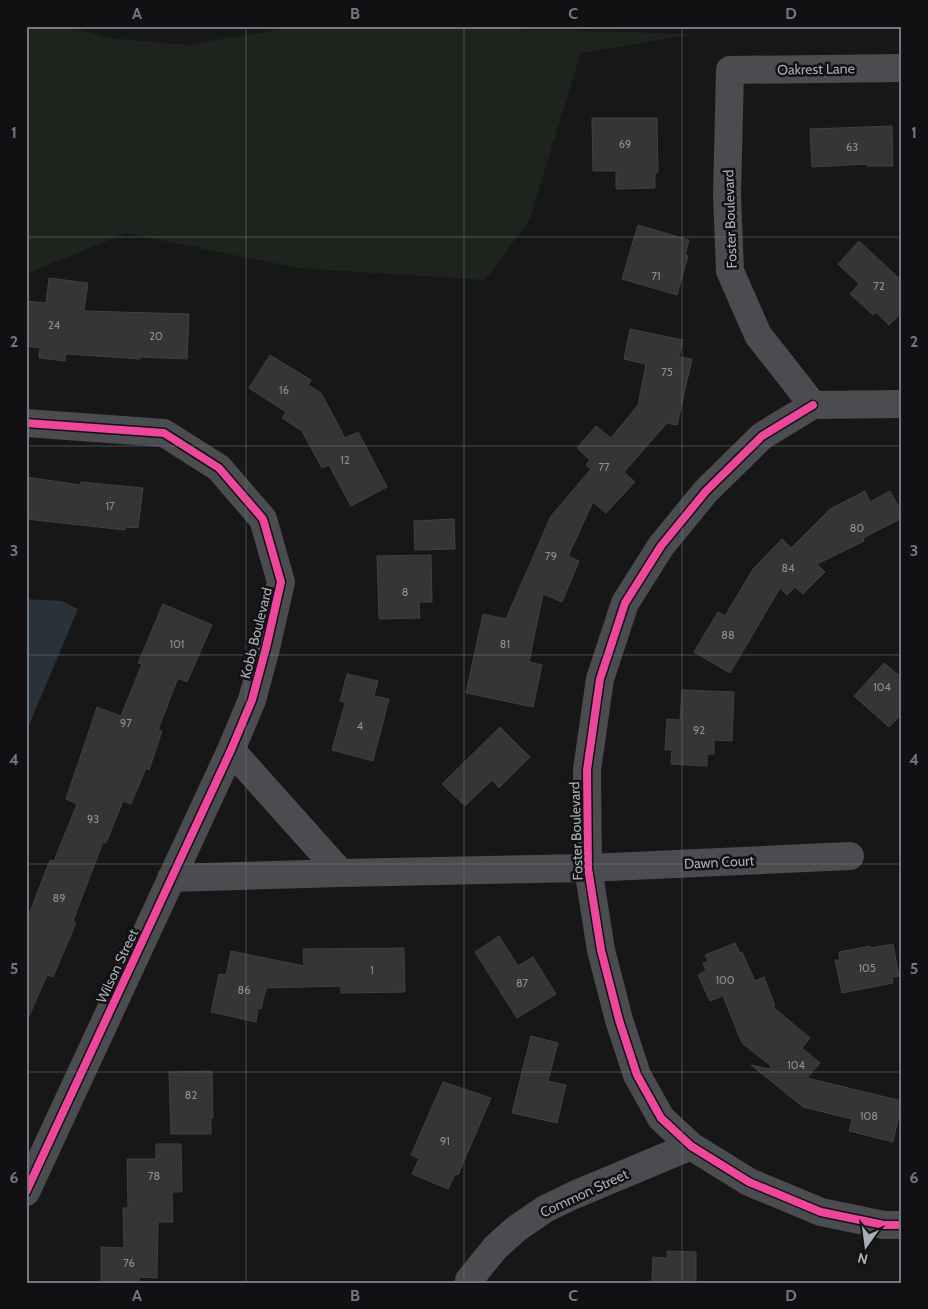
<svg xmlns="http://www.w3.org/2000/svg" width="928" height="1309" font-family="Cabin,sans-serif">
<rect width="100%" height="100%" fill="#171717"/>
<path fill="#1d241e" d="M26 26H66L110 38 186 45 300 26H410L693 34 581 53 529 221 485 280 298 268 126 233 26 274Z"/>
<path fill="#2a3239" d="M26 599 62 601 78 609 26 732Z"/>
<path fill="#353536" stroke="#3f4043" d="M592 118H657L658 172 655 173V188L616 189V171H593Z
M892 126 893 166H867V164L812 167 810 129Z
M638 225 689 240 685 255 688 256 677 295 622 279Z
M859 241 902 281V312L889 325 876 312 873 315 850 294 859 284 838 264Z
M49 278 88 283 84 311 189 314 187 359 140 357V359L66 354 65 361 39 358 40 348 26 346V301L46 303Z
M630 329 683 340 679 357 692 359 677 425 667 423 624 472 635 482 606 513 593 502 568 556 579 561 562 602 543 594 529 662 542 665 533 707 466 693 483 614 506 619 551 516 591 469 586 465 590 460 577 448 596 426 611 438 638 405 646 364 624 359Z
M270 355 311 380 308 385 321 393 345 438 358 432 387 487 351 506 329 465 322 468 302 431 282 418 286 412 249 388Z
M26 477 81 485V482L143 488 138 528 125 527V530L26 519Z
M865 491 870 502 890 491 902 513V518L863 538 864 541 817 564 825 572 803 594 795 587 787 595 780 588 730 673 694 652 718 612 725 616 753 569 782 539 791 548 830 509Z
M454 519 455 549 415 550 414 521Z
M431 555 432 602H419L420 618 379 619 377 556Z
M163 604 212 625 187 682 178 678 158 730 162 731 149 770 146 768 131 804 123 801 106 843 103 842 73 921 76 923 53 977 47 975 26 1023V922L50 860 54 861 77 804 66 799 97 707 121 716 142 664 138 663Z
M884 663 902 678V714L889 727 854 696Z
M347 674 378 681 374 696 389 699 373 761 332 750 345 703 340 701Z
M682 690 734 692 732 741 714 740V754H707V766L671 764 672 750H665L667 719 680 720Z
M500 727 530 757 499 788 492 780 465 806 442 784Z
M499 936 518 966 533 957 556 994 517 1018 475 952Z
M735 943 740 953 742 952 755 981 764 977 775 1006 773 1007 810 1038 802 1048 820 1063 807 1078 902 1101 893 1142 849 1131 852 1119 803 1107 751 1065 769 1069 771 1066 742 1043 723 996 710 1001 698 975 706 970 703 964 708 961 705 955Z
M893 944 899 976 892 977 893 983 842 993 835 960H840L839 952 870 946V948Z
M404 948 405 992 341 993V986L266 988 261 1009 258 1008 256 1022 211 1012 219 974 226 975 231 951 304 966 303 949Z
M531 1036 558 1043 548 1081 566 1085 557 1123 512 1113Z
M212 1071 213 1118H211V1134H171L169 1072Z
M443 1082 491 1098 458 1175 455 1174 448 1189 412 1174 419 1159 411 1155Z
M156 1144H181L182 1192H172L173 1222H158L157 1278 139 1277V1283H101V1247L124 1248 123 1208H128L127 1159H156Z
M667 1251 696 1252V1283H652L653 1257 667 1258Z"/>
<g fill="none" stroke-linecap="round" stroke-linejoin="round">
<path stroke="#4b4c50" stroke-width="28" d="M902 68 730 70 727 195 730 271 758 335 813 405 902 404
M813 405 762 436 706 491 661 546 625 603 600 679 587 770 588 868 601 950 619 1020 637 1075 661 1118 691 1146 749 1182 821 1212 884 1225H902
M26 423 164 433 219 468 263 519 281 582 266 648 252 700 231 750 26 1192
M231 750 341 873 588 868 850 856
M171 878 341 873
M469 1280 495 1248 516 1229 545 1209 574 1195 691 1146"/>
<defs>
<path id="cycleway" d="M813 405 762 436 706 491 661 546 625 603 600 679 587 770 588 868 601 950 619 1020 637 1075 661 1118 691 1146 749 1182 821 1212 884 1225H902
M26 423 164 433 219 468 263 519 281 582 266 648 252 700 231 750 26 1192"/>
</defs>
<use href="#cycleway" stroke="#111113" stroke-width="11"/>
<use href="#cycleway" stroke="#ed469a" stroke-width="8"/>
</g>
<path fill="none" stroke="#757880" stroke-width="1" stroke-opacity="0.55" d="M246 26V1283M464 26V1283M682 26V1283M26 237H902M26 446H902M26 655H902M26 864H902M26 1072H902"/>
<g text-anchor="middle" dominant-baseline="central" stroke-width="5" stroke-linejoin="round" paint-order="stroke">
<g font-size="11" fill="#8b8f98">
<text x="625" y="144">69</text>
<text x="852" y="147">63</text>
<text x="656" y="276">71</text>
<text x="879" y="286">72</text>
<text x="54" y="325">24</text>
<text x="156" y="336">20</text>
<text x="667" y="372">75</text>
<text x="284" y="390">16</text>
<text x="345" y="460">12</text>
<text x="604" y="467">77</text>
<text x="110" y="506">17</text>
<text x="857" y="528">80</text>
<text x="551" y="556">79</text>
<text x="788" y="568">84</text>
<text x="405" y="592">8</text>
<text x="728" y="635">88</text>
<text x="177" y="644">101</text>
<text x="505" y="644">81</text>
<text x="882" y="687">104</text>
<text x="126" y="723">97</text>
<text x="360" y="726">4</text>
<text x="699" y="730">92</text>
<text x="93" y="819">93</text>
<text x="59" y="898">89</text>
<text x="867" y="968">105</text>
<text x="372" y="970">1</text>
<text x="725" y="980">100</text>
<text x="522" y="983">87</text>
<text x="244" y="990">86</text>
<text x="796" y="1065">104</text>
<text x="191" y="1095">82</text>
<text x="869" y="1116">108</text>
<text x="445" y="1141">91</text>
<text x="154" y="1176">78</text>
<text x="129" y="1263">76</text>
</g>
<g font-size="14" fill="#a8adb8" stroke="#111113">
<text transform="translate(816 69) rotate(-1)">Oakrest Lane</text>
<text transform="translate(730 219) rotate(-92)">Foster Boulevard</text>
<text transform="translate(256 633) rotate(-76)">Kobb Boulevard</text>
<text transform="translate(576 831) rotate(-92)">Foster Boulevard</text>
<text transform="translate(719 862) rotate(-3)">Dawn Court</text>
<text transform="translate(117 966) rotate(-65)">Wilson Street</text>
<text transform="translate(584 1193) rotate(-25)">Common Street</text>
</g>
</g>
<rect width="928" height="1309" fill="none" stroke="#111113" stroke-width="55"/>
<g transform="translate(866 1246) rotate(194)" stroke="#111113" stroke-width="4" paint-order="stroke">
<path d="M0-4L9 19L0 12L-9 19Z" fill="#a8adb8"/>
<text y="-8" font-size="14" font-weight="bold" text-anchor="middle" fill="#a8adb8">N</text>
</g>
<rect x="28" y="28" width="872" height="1254" fill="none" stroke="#757880" stroke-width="2"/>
<g font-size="16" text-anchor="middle" font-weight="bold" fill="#757880">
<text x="137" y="19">A</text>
<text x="355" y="19">B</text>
<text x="573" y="19">C</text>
<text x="791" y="19">D</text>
<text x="14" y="138">1</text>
<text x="914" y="138">1</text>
<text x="14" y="347">2</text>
<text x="914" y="347">2</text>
<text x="14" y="556">3</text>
<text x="914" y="556">3</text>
<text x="14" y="765">4</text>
<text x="914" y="765">4</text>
<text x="14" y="974">5</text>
<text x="914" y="974">5</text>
<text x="14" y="1183">6</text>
<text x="914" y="1183">6</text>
<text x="137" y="1301">A</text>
<text x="355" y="1301">B</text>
<text x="573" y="1301">C</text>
<text x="791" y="1301">D</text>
</g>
</svg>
